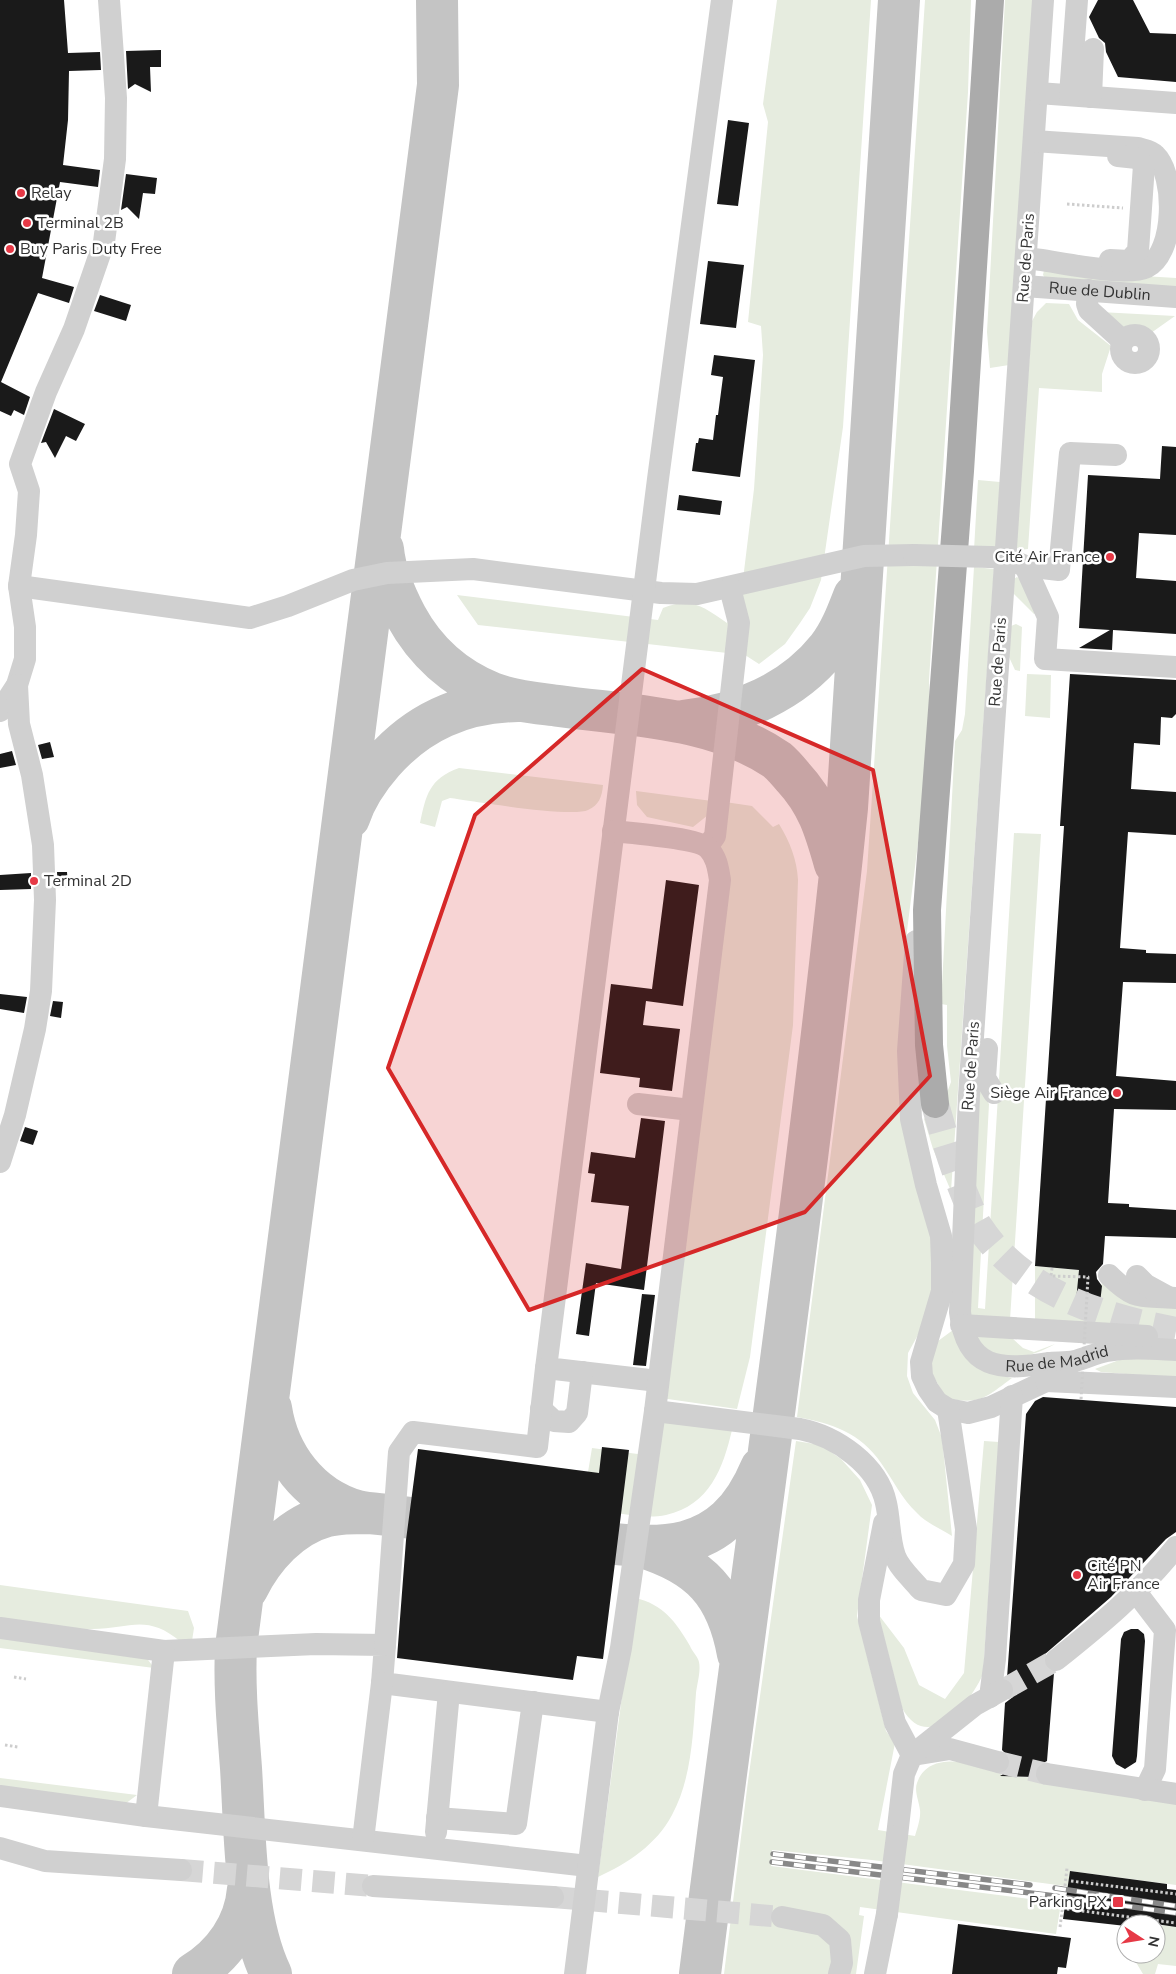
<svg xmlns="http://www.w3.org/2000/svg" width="1176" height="1974" font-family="'Nunito Sans',sans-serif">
<rect width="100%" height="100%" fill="#fff"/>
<path fill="#e6ecdf" d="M777 0H871L843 427 821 580 810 608 800 623 785 644 759 664 745 655 478 625 457 595 658 620 663 608C693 597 703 607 727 623L741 596 754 489 763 355 761 326 748 322 768 122 763 104Z
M925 0H971L968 92 929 680 931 739 907 931 905 983 936 1284 924 1324 908 1353 907 1376 913 1393 935 1420 942 1438 952 1536C941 1529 926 1523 917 1513 902 1499 893 1480 881 1463 861 1433 831 1423 797 1417L867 871Z
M1005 0H1034L1009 365 990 368 987 332Z
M1044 270 1176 278V288L1046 279 1043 275Z
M1046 303 1069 304 1078 320 1111 346 1102 374V392L1039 388 1028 549 1020 550 1016 547 1032 321 1037 312Z
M1100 312 1175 316 1151 333 1132 327 1120 330Z
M978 480 1000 482 997 552 974 550Z
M974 567 994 569 951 1191 933 1149 924 1119 948 1090 951 1082 947 1046V1005L941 1004 955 741 962 730 965 714Z
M1017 577 1031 587 1038 612 1034 614 1011 591 1012 580Z
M1016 624 1022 627 1020 671 1015 670 1009 657 1011 626Z
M1027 674 1051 675 1050 718 1025 716Z
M459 768 603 785C602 797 599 805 588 810 572 818 473 801 450 798L442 801 435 827 420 823C426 795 429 779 459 768Z
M636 791 712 801 708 815 693 827 647 817 637 805Z
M725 802 752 806 773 827 779 824C790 842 797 860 798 880L793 1025 750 1357 737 1409 661 1398Z
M1014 833 1041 834 1010 1320 970 1319 976 1082 989 1104 978 1308 985 1309Z
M1035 1266 1079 1270 1077 1301 1100 1303 1102 1281 1176 1308V1329L1035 1320Z
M953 1330 994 1374 1012 1378C985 1398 980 1405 946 1398L928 1367 938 1341Z
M974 1333 1012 1338 1023 1348 1034 1352 1055 1344C1034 1356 1008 1364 987 1349 982 1346 978 1338 974 1333Z
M1130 1356 1176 1360V1378L1101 1372 1095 1369Z
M658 1421 732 1430C723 1468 710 1505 666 1515 643 1520 616 1512 593 1509L584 1496 592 1448 653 1456Z
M796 1441 821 1445 841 1459 860 1480 872 1505 857 1616 886 1731 895 1743 878 1830 915 1836C917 1829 921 1818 920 1810 919 1801 914 1791 917 1783 929 1748 976 1765 1001 1770V1776L1046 1778 1176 1803V1885L1070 1871 1068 1887 1065 1886 872 1860 772 1850 771 1866 1061 1903 1056 1934 860 1907 859 1915 864 1916 856 1974H724L748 1781Z
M984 1441 999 1442 983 1674C970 1704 928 1755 902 1708L878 1614 904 1648 919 1685 945 1699 964 1673Z
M0 1585 188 1611 194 1628 192 1641 181 1642C145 1612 129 1630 89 1629 60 1629 29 1624 0 1621Z
M635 1598C663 1604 676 1622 690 1646 692 1651 698 1657 699 1662 701 1671 697 1684 696 1693 693 1733 692 1778 672 1815 656 1845 628 1863 598 1877Z
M0 1637 146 1657 154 1668 0 1648Z
M0 1778 137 1795 125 1804 0 1791Z
M1162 1925 1176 1927V1966L1158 1964 1155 1974H1143L1131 1954H1156V1941L1160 1942Z"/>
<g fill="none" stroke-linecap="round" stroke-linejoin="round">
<path stroke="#c4c4c4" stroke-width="42" d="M383 549C385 573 395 595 406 616 425 651 455 678 492 693 512 701 537 703 559 706 632 716 714 717 777 760 783 765 788 771 793 777 818 804 825 829 835 864
M684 721C739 715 793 692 828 648 840 633 847 614 854 596
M349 818C356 797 369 778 383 762 419 721 463 702 518 701
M271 1408C278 1455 309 1497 357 1511 370 1514 383 1514 395 1516 419 1519 444 1522 468 1525
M560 1537C647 1548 720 1566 761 1468
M642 1547C700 1565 727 1593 738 1654
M247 1589C263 1557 290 1526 327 1516 340 1513 355 1513 369 1513
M193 1974C224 1955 245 1925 248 1889
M271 1974C244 1918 245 1831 241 1768 238 1728 234 1687 236 1647L438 85 437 0
M700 1974C749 1586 807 1198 847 808L899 0"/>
</g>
<path fill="#1a1a1a" d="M0 0H64L68 53 100 52 101 70 69 71 68 120 63 165 100 170 98 187 60 182 42 278 74 287 69 303 38 293 1 382 30 397 24 415 14 410 11 416 0 411Z
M1098 0H1133L1150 33 1176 34V82L1118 77 1106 52 1105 43 1099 38 1089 17Z
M161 50V67H150L151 92 135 84 128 89 126 51Z
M728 120 749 123 738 206 717 204Z
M126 174 157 178 155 194 143 193 139 219 127 207 121 210Z
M708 261 744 265 736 328 700 324Z
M100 295 131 305 126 321 94 311Z
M714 355 755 360 740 477 692 471 696 443H698L699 438 713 440 716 415H718L723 377 711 375Z
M54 409 85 424 76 441 66 436 55 458 46 442 41 443Z
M1162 446 1176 447V535L1139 533 1136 578 1176 581V634L1113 630 1112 650 1079 648 1110 630 1079 628 1088 475 1160 479Z
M679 495 722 501 720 515 677 510Z
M1070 674 1176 680V714L1172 718 1161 717 1160 745 1134 743 1131 789 1176 792V835L1128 832 1120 948 1146 950V953L1176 954V983L1123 982 1116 1076 1176 1081V1110L1114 1109 1108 1203 1129 1204V1207L1176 1210V1238L1105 1236 1103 1264 1096 1272 1097 1279 1102 1286 1100 1303 1076 1301 1079 1270 1035 1266 1064 826H1060Z
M50 742 54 757 42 759 38 745Z
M12 751 16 765 0 768V754Z
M57 872H67L68 887 58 888Z
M31 873V889L0 890V875Z
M666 880 699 885 683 1006 646 1001 643 1025 680 1029 672 1091 639 1087 640 1078 600 1073 611 984 652 989Z
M0 994 27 997 24 1013 0 1009Z
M53 1001 63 1002 61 1018 50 1016Z
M641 1118 665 1121 644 1290 596 1283 589 1336 576 1334 586 1263 621 1269 629 1206 591 1202 595 1174 588 1173 591 1152 635 1158Z
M25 1127 38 1131 33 1145 20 1141Z
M642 1294 655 1295 646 1366 633 1365Z
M1043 1397 1176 1407V1532L1166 1539 1111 1597 1044 1655 1043 1662 1046 1668 1054 1673 1047 1761 1037 1766 1035 1777 1000 1776 1008 1771 1011 1765 1010 1758 1002 1750 1005 1703 1013 1697 1015 1691 1013 1683 1007 1678 1026 1414 1035 1401Z
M602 1447 629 1450 603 1659 577 1656 573 1680 397 1658 406 1540 418 1449 599 1473Z
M1131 1629H1138L1144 1634 1145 1641 1137 1756 1136 1762 1125 1769 1116 1764 1112 1756 1121 1639 1124 1632Z
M1070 1871 1167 1884V1889L1176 1890V1927L1156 1924H1126V1926L1063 1919Z
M958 1924 1071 1938 1066 1968 1058 1967 1057 1974H952Z"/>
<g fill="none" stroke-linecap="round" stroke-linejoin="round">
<path stroke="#d6d6d6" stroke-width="22" stroke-dasharray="22 11" stroke-linecap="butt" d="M1003 1690 1056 1660
M998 1762 1047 1774
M181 1870 373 1886
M553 1897 782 1917"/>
<path stroke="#d6d6d6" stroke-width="28" stroke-dasharray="28 14" stroke-linecap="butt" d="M935 1104C944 1136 953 1167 966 1198 970 1207 973 1217 978 1225 1021 1292 1102 1317 1176 1331"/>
<path stroke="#cdcdcd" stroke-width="3" stroke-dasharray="2.5 2.5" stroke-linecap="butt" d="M1067 204 1123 208
M14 1677 26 1679
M5 1745 18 1747
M1071 1881 1176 1894
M1065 1886 1067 1868
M1067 1909 1176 1923
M1060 1927 1063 1904"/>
<g stroke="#d0d0d0" stroke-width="22">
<path id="s1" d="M1043 0 969 1096 960 1312C966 1369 1000 1371 1048 1363 1057 1362 1066 1363 1075 1361 1086 1358 1096 1353 1107 1351 1131 1347 1153 1349 1176 1350"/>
<path d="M1038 93 1176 103"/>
<path d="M1070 95 1077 0"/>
<path d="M1091 97 1093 49"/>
<path d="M1026 258C1052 260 1124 278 1147 267 1176 252 1176 175 1155 155 1150 150 1144 150 1138 148L1034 141"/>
<path d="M1110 260 1129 261 1138 251 1144 165 1137 158 1118 156"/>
<path id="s2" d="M1024 286 1176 297"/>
<path d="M1088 290 1087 304 1089 310 1123 341"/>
<circle cx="1135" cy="349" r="14"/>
<path d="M991 557 1006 558 1025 566 1059 570 1070 453 1116 455"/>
<path d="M1025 566 1048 617 1045 659 1176 667"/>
<path d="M19 586 250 618 288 606 353 580 387 573 473 569 661 593 697 594 864 556 914 555"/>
<path d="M0 711 17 685 25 659V627L19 586 26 535 29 491 20 464 46 392 74 329 104 242 115 159 116 98 109 0"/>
<path d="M707 847 715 836 739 623 730 588"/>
<path d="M916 941 908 1051 911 1119 926 1185 941 1236 942 1263V1291L921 1362 922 1376 928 1389 937 1402 948 1409 968 1413 991 1407 1046 1381 1072 1362"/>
<path d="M987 1049 985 1078 994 1093"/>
<path d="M638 1104 691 1110"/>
<path d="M0 1162 15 1115 35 1029 41 991 45 900 43 845 32 775 19 724 17 685"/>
<path d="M1109 1275C1136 1302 1141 1295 1176 1298"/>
<path d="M1137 1276 1146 1285 1168 1297"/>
<path d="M961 1325 1147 1336"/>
<path d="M658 1381 546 1368 658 479 722 0"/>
<path d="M1046 1381 1176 1387"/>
<path d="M541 1409 554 1421 569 1422 577 1413 582 1372"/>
<path d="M655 1411 800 1429C836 1436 878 1465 886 1503 890 1520 889 1540 895 1556 899 1568 913 1580 921 1590L946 1595 964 1564 966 1529 948 1409"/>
<path d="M884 1523 869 1600V1621L895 1723 912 1755"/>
<path d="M1136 1592 1165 1630 1155 1769 1145 1790"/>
<path d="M0 1628 164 1651 316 1644 385 1645 382 1683 608 1712"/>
<path d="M385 1645 399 1452 413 1432 537 1447 546 1368"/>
<path d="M1056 1660C1100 1625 1141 1591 1176 1547"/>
<path d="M990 1697 995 1659 1012 1396"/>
<path d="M913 1755 950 1749 998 1762"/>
<path d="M1047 1774 1176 1794"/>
<path d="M0 1796 146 1816 588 1866"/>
<path d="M146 1816 164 1651"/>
<path d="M437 1818 516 1824 533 1702"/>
<path d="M436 1832 449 1692"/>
<path d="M897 1836 904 1774 912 1755 975 1705 1002 1690"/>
<path d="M363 1840 382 1683"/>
<path d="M0 1848 45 1861 181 1870"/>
<path d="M373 1886 553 1897"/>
<path d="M782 1917 823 1925 840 1940 842 1963 839 1974"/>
<path d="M575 1974 608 1712 621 1648 655 1411 720 880C718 868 717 858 708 848 698 838 630 833 613 831"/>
<path d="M875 1974 887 1914"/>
</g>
<path stroke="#ababab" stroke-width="28" d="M935 1104 929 1045 927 910 960 471 990 0"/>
<defs>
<path id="rail" d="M773 1854 1030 1885
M772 1862 1047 1895 1176 1913
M1055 1888 1176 1906"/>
</defs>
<use href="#rail" stroke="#888" stroke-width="5.5"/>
<use href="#rail" stroke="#fff" stroke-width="4" stroke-dasharray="11" stroke-linecap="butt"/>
<path stroke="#cdcdcd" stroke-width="3" stroke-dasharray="2.5 2.5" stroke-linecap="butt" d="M1052 1268 1051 1276 1088 1277 1081 1400"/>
<path stroke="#d0d0d0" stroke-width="22" d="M914 555 990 557
M887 1914 897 1836"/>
</g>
<path fill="#d62828" fill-opacity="0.2" stroke="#d62828" stroke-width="4" stroke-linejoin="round" d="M642 669 873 770 930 1076 805 1212 529 1310 388 1068 475 815Z"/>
<g fill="#e63946" stroke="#fff" stroke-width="2">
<circle cx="21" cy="193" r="5"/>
<circle cx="27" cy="223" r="5"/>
<circle cx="10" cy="249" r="5"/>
<circle cx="1110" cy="557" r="5"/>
<circle cx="34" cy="881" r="5"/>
<circle cx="1117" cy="1093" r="5"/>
<circle cx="1077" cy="1575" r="5"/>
<rect x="1112" y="1896" width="12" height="12" rx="2.5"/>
</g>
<g text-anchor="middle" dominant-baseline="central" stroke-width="5" stroke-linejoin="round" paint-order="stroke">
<g font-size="16" fill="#333" stroke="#fff" text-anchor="start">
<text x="31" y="193">Relay</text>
<text x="37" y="223">Terminal 2B</text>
<text x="20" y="249">Buy Paris Duty Free</text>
<text x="1100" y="557" text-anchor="end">Cité Air France</text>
<text x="44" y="881">Terminal 2D</text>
<text x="1107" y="1093" text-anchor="end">Siège Air France</text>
<text x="1087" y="1566">Cité PN<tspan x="1087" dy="18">Air France</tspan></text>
<text x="1107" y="1902" text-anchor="end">Parking PX</text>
</g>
<g font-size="16" fill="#333" stroke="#fff">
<text transform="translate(1026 258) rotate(-86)">Rue de Paris</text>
<text stroke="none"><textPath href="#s2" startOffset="76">Rue de Dublin</textPath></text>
<text transform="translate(998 662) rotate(-86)">Rue de Paris</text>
<text transform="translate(971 1066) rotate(-86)">Rue de Paris</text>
<text stroke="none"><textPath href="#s1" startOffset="1445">Rue de Madrid</textPath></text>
</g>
</g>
<g transform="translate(1141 1939) rotate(102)"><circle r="24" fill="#ffffff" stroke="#adadad"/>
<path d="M0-4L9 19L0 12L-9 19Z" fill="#e63946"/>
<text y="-8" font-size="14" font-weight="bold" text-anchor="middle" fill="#333333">N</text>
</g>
</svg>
